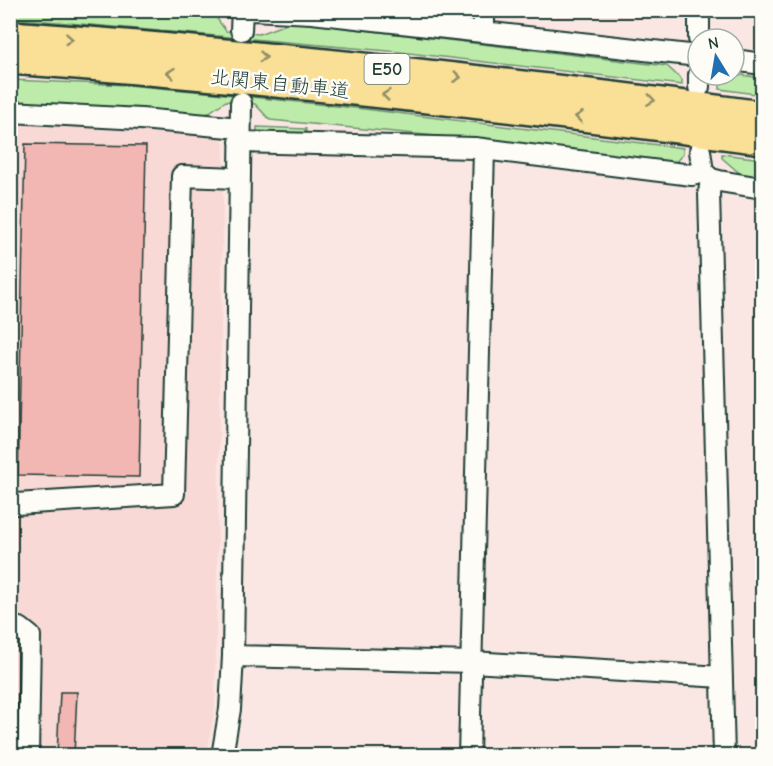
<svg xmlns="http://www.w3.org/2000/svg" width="773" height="766" font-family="'Comic Neue','Klee One',sans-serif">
<rect width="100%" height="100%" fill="#fae7e3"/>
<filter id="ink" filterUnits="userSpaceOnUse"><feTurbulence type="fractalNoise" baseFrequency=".0167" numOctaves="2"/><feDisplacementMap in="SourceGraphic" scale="12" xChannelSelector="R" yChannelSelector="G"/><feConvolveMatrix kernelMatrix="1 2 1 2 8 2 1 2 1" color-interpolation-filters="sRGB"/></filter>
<g filter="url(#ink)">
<path fill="#f8d9d5" d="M10 119 216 133 224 143 215 706 207 755H11Z"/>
<path fill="#bdecaa" stroke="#6e946f" stroke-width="1.5" d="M10 11H182L213 13 226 31 259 34 291 22 313 24 667 66 682 80V85L400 52 11 18Z
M734 74 762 78V95L720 89V85L730 75Z
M11 80 127 85 205 92 364 109 683 148V154L672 166 478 140 270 120 255 104 226 101 202 117 11 106Z
M257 127 306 129 305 138 257 137Z
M722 154 762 159V179L743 176 722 158Z"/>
<path fill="#f3b7b3" stroke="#1f3d34" stroke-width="1.5" d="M25 144 146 146 139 477 18 475Z
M60 692H77L74 756H57Z"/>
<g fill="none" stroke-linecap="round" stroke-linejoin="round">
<defs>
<path id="minor" d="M252 10 312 13 698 56
M699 10V39
M241 30 242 10
M484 31V10
M734 60 762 64
M699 75V87
M10 112 141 119 240 128
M240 142 475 148 692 175 703 172
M700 151 703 172 711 179 719 181 762 188
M711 179 709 193 724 756
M10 502 16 504 174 494 182 176 239 178
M10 628H20L30 636 28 756
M233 656 472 662 722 677
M222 756 230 709 233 656 241 103
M469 756 484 149"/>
<path id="highway" d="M10 35C262 53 513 82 762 115
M10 60C262 78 513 107 762 140"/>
</defs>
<use href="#minor" stroke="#1f3d34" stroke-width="24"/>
<use href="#highway" stroke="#1f3d34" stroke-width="32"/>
<use href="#minor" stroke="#fdfcf7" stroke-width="20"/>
<use href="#highway" stroke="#fadf96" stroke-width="27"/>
</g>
<defs><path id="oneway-chevron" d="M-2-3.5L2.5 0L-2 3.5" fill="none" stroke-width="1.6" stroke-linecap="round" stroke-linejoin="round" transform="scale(1.5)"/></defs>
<g stroke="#8c8e65">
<use href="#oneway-chevron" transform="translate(69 39) rotate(4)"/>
<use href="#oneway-chevron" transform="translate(263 57) rotate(5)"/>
<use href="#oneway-chevron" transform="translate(171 73) rotate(-174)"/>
<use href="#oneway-chevron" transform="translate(457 77) rotate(7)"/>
<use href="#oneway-chevron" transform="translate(386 95) rotate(-174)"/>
<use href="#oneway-chevron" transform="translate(651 100) rotate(8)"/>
<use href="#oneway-chevron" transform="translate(579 117) rotate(-174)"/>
</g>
</g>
<g text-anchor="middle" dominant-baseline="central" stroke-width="5" stroke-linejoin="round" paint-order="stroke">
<rect fill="#fdfcf7" stroke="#62766e" stroke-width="1.5" x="364.5" y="54" width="45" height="30" rx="4.5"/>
<g font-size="18" font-weight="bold" fill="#1f3d34">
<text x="387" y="69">E50</text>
</g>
<g font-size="20" fill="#1f3d34" stroke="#fdfcf7">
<text transform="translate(280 84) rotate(6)">北関東自動車道</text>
</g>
</g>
<rect width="773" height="766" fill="none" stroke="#fdfcf7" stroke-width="36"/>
<rect x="18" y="18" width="737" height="730" fill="none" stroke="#1f3d34" stroke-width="2" filter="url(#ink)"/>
<g transform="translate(716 57) rotate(349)"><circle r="28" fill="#fdfcf7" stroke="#a4b0a9" stroke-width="1.5"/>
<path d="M0-4.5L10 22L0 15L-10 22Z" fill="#1f6fb2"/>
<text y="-9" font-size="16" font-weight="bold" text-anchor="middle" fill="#1f3d34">N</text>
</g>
</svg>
